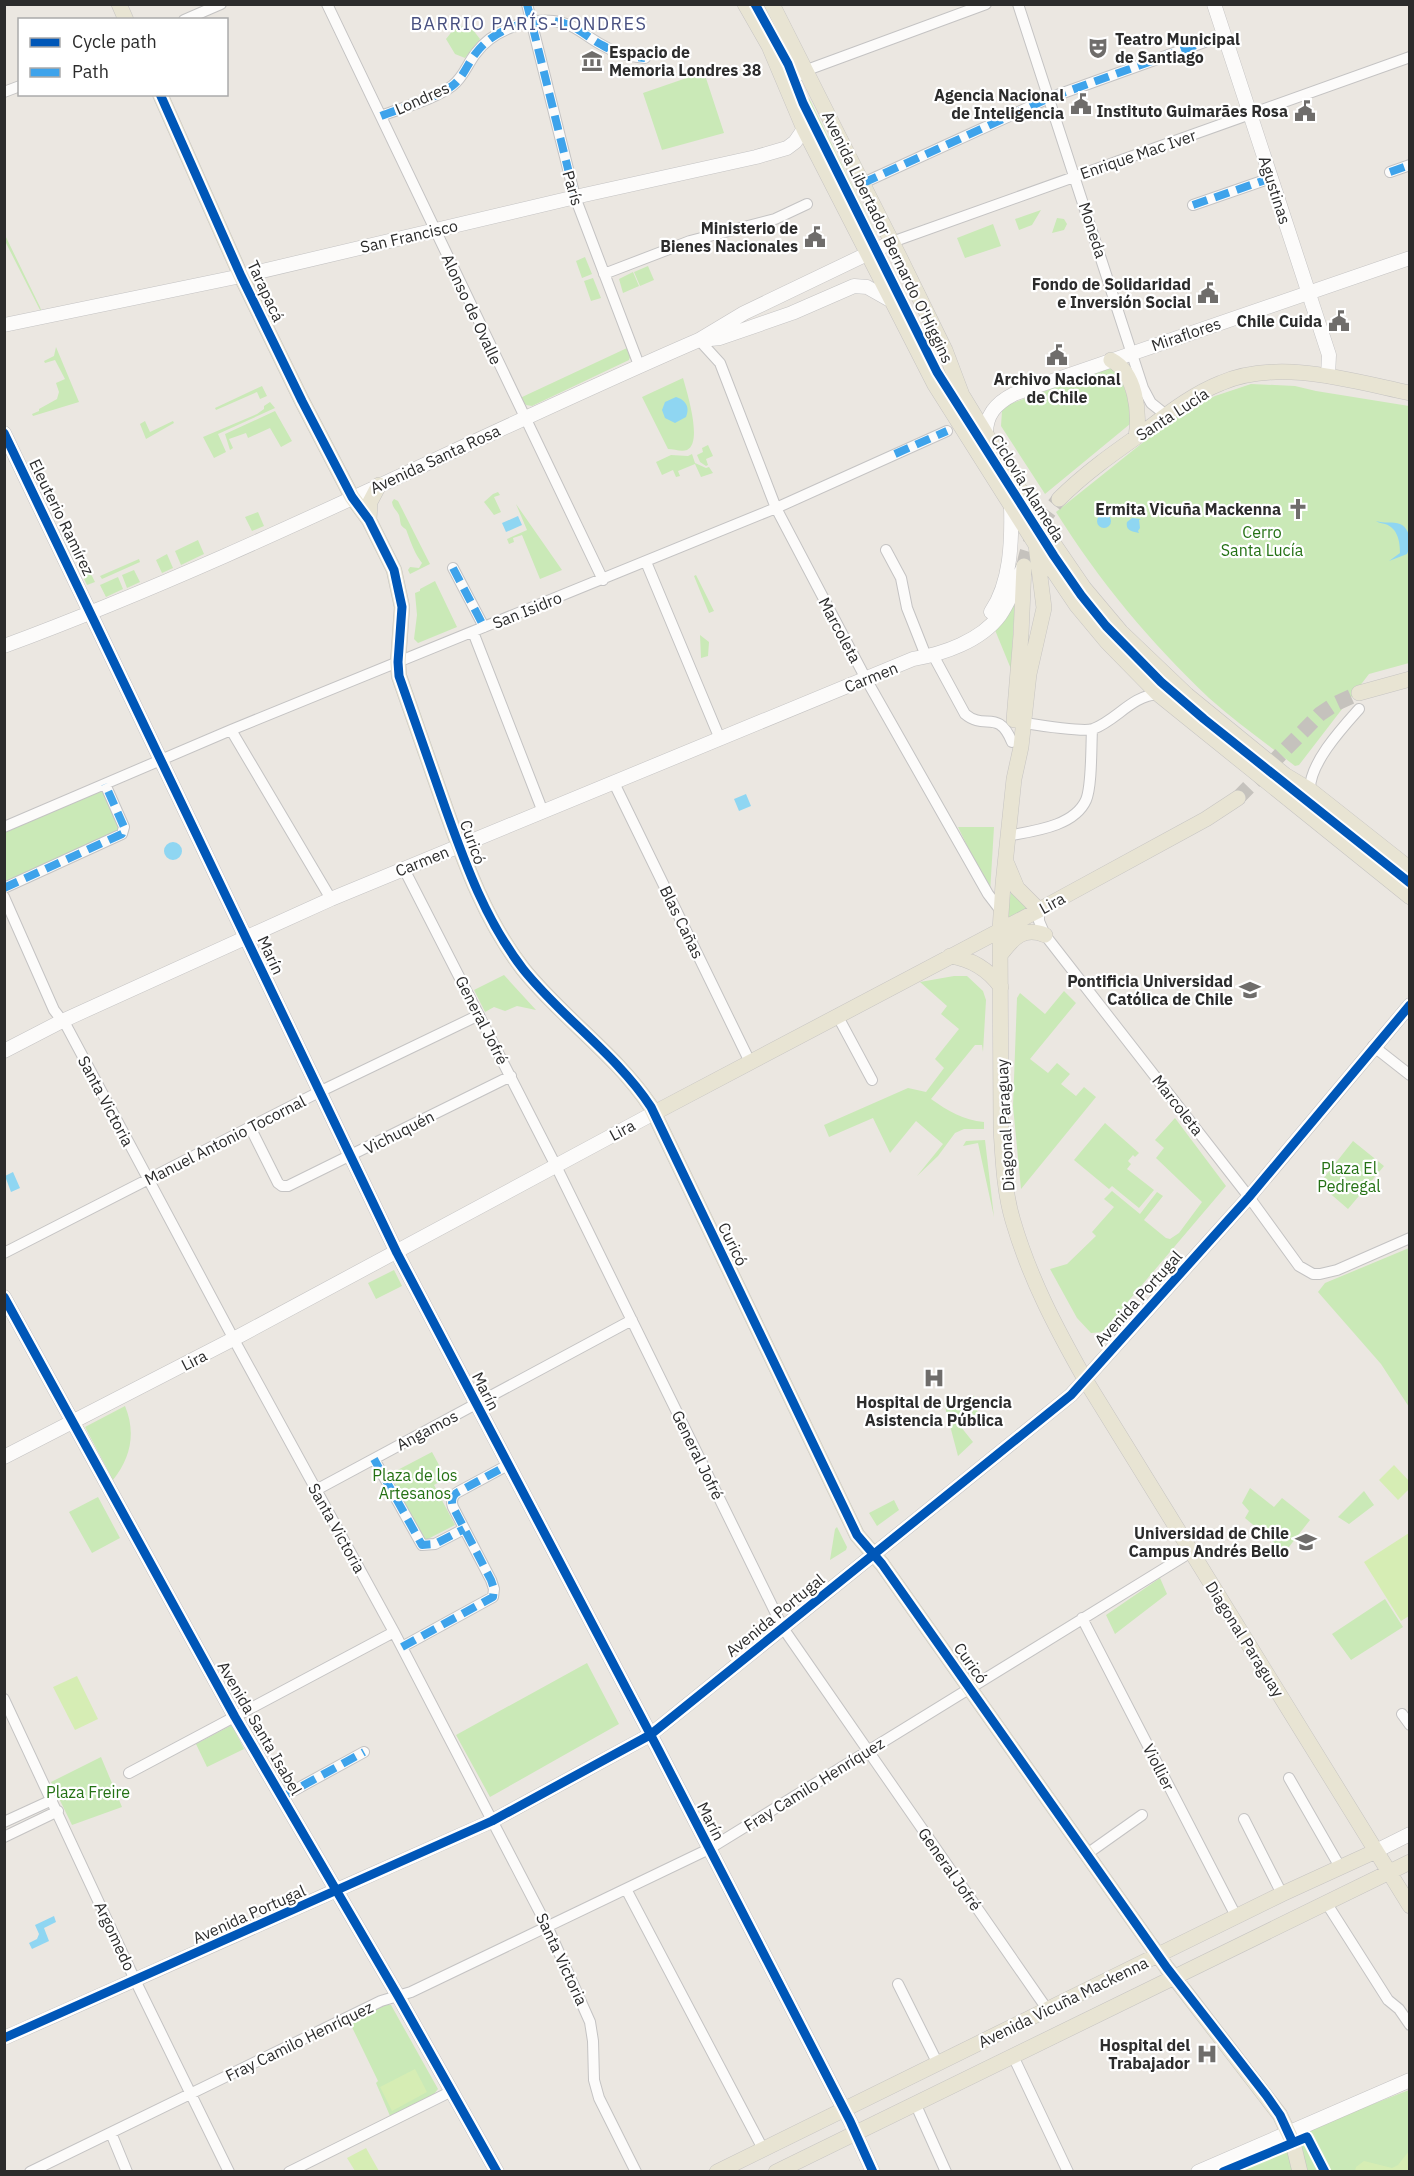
<svg xmlns="http://www.w3.org/2000/svg" width="1414" height="2176" font-family="'IBM Plex Sans',sans-serif">
<rect width="100%" height="100%" fill="#ebe7e1"/>
<path fill="#cae9b7" d="M756 5H762L792 65 790 64 771 27Z
M457 25 473 30 480 39 465 58 455 54 446 39Z
M704 72 724 133 662 150 643 93Z
M809 98 876 235 873 238 870 237 807 105Z
M1041 210 1032 225 1019 230 1015 219Z
M1057 218 1064 219 1067 224 1064 230 1052 233Z
M993 224 1001 246 965 258 957 238Z
M4 233 40 307 41 310H40L5 241Z
M585 257 592 274 582 278 576 261Z
M648 266 654 280 640 286 634 272Z
M633 272 639 286 623 293 619 279Z
M593 278 601 298 591 301 584 281Z
M56 347 79 402 33 416 32 414 39 411V409L57 399 59 392 56 383 65 379 55 360 45 363 44 361 54 356Z
M627 348 630 357 629 360 532 406 526 405 520 398Z
M1110 367 1118 370 1132 409 1130 424 1045 494 1001 426 1002 411 1010 404Z
M683 378C687 392 703 443 687 450 681 452 674 449 668 449L642 397Z
M1251 384 1295 386 1316 391 1409 406V663L1369 674 1299 765 1295 766C1267 744 1236 722 1209 698 1150 642 1099 581 1056 512L1176 416 1215 396Z
M262 386 267 396 260 399 257 392 216 410 215 408Z
M270 402 275 408 218 434 226 452 214 458 203 437 257 414 264 409V406Z
M275 411 292 441 281 447 270 428 248 438 246 433 229 439 233 448 230 450 225 434Z
M145 421 150 432 173 421 174 423 146 439 140 424Z
M708 445 713 456 706 459 708 465 706 466 700 462 697 455 703 452 702 448Z
M692 454 695 463 706 468 709 467 713 473 701 477 695 464 678 471 680 476 676 477 673 470 662 475 656 462 671 455 688 456Z
M498 492 500 495 494 497 501 512 494 515 484 502 493 494Z
M394 499 398 501 430 564 410 574 408 570 410 567 419 568 422 563C415 554 411 543 407 532 406 528 404 529 401 525 400 522 400 518 399 515 396 509 393 509 392 502Z
M516 504 562 570 540 579 522 535 513 538 514 542 509 544 507 539 527 530Z
M258 512 264 526 252 531 245 517Z
M198 540 204 554 181 565 175 551Z
M167 554 173 568 162 573 156 560Z
M139 559 140 562 102 579 100 576Z
M86 564 95 582 87 585 78 567Z
M134 570 140 582 127 588 122 575Z
M696 575 714 611 709 613 694 576Z
M118 577 123 589 106 597 100 585Z
M435 581 457 627 418 643 414 639 417 615 415 593 420 591V589Z
M1012 595 1015 603 1011 669 995 630Z
M700 635 709 642 708 656 701 658Z
M103 789 121 829 6 882 4 833Z
M958 827H994L990 893Z
M1012 884 1031 909 1007 919Z
M504 975 536 1010 517 1006 505 1011 494 1007 485 1012 474 990Z
M954 976H967L983 991 986 1000 983 1052 982 1045H975L931 1099C948 1111 963 1120 984 1122V1129H964L955 1133 938 1156 917 1176 943 1144 916 1121 890 1153 873 1118 829 1137 824 1125 908 1088 926 1092 944 1068 935 1059 959 1029 941 1014 947 1006 920 982Z
M1064 991 1076 1003 1030 1059 1048 1073 1057 1063 1070 1074 1061 1084 1076 1096 1084 1087 1096 1097 1021 1189 1013 1106 1017 998 1020 993 1045 1014Z
M1175 1118 1226 1186 1102 1332 1091 1333 1077 1318 1050 1269 1067 1264 1096 1236 1092 1232 1114 1207 1104 1199 1112 1191 1140 1214 1157 1192 1163 1196 1144 1220 1166 1238 1170 1239 1179 1233 1202 1202 1156 1158 1164 1148 1155 1140Z
M1105 1123 1139 1153 1135 1157 1133 1155 1128 1161 1131 1164 1127 1169 1154 1190 1139 1208 1112 1186 1109 1189 1074 1160Z
M985 1140 994 1217 978 1143 963 1146 966 1141Z
M1353 1141 1384 1166 1348 1209 1319 1184Z
M1409 1248V1407L1381 1364 1318 1292 1325 1283Z
M394 1270 402 1286 376 1299 368 1283Z
M974 1396 978 1413 961 1427 973 1442 958 1456 944 1403Z
M125 1406C136 1432 131 1458 113 1480L85 1427Z
M432 1452 446 1478 434 1485 455 1525 424 1541 390 1474Z
M1250 1488 1274 1507 1282 1498 1310 1520 1285 1552 1245 1518 1249 1511 1242 1503Z
M1364 1491 1374 1505 1349 1524 1338 1517Z
M98 1497 120 1538 92 1553 69 1512Z
M894 1500 899 1510 877 1526 869 1513Z
M837 1527 847 1547 846 1550 830 1560 835 1529Z
M1160 1578 1167 1594 1115 1634 1106 1615Z
M1385 1599 1403 1627 1351 1660 1332 1634Z
M587 1663 619 1724 490 1797 456 1735Z
M232 1725 244 1749 207 1767 196 1744Z
M101 1757 122 1807 72 1825 51 1782Z
M385 2004 391 2005 438 2089 434 2094 390 2116 376 2083 378 2081 350 2023Z
M1409 2090V2171L1228 2172 1279 2150 1296 2134Z"/>
<path fill="#d6edb4" d="M1394 1465 1409 1481V1489L1398 1500 1379 1480Z
M1409 1533V1616L1401 1621 1364 1562Z
M77 1676 98 1719 75 1730 53 1687Z
M415 2069 427 2092 392 2111 380 2087Z
M366 2148 379 2171H355L347 2158Z
M1409 2151V2171H1355L1356 2167 1364 2161 1392 2168 1398 2165Z"/>
<path fill="#8fd6f2" d="M676 397C686 400 690 407 686 417L675 423 665 418 662 410 665 402Z
M1097 521a7 7 0 1 1 14 0a7 7 0 1 1-14 0Z
M518 516 522 525 506 532 502 523Z
M1132 518 1141 519 1139 520 1140 528 1138 531 1139 533C1133 532 1125 531 1127 522Z
M1376 521C1384 524 1393 521 1400 524 1411 529 1412 545 1407 554L1389 561 1400 553C1400 542 1398 528 1385 524 1382 523 1379 523 1376 521Z
M746 794 751 806 739 811 734 799Z
M164 851a9 9 0 1 1 18 0a9 9 0 1 1-18 0Z
M13 1172 20 1188 11 1192 5 1176Z
M54 1916 56 1922 44 1928 49 1941 32 1949 29 1943 37 1939 39 1934 35 1925Z"/>
<g fill="none" stroke-linecap="round" stroke-linejoin="round">
<path stroke="#c5c2bd" stroke-width="15" stroke-dasharray="15 8" stroke-linecap="butt" d="M1024 566C1028 539 1042 520 1059 499
M1238 798 1320 714 1335 704 1359 693"/>
<defs>
<path id="street" d="M327 4 603 580
M527 4 575 197 639 365
M1018 4 1143 388 1151 403 1166 415
M184 20 221 4
M788 91 794 79 807 70 986 4
M4 92 20 86
M381 116C401 108 435 99 452 86 464 77 467 64 476 53 492 31 526 18 553 21 574 23 585 36 602 45 615 53 630 57 645 58
M1390 172 1410 165
M863 183 1049 98 1224 35
M1193 205 1271 178
M892 242 1410 57
M604 274 690 241 775 219 807 204
M699 340 720 363 776 508 866 679 988 894 1001 911
M886 550 901 578 907 608 924 651
M646 562 720 739
M453 568 484 627
M473 632 543 812
M933 655 965 714C985 731 998 708 1012 742
M1024 723C1037 725 1084 732 1093 729 1117 720 1131 696 1158 694
M231 730 331 899
M614 783 750 1062
M1310 790C1309 764 1342 728 1359 709
M4 827 231 730 776 508 947 431
M1007 836C1032 831 1074 827 1086 800 1092 786 1091 747 1092 730
M404 869 556 1166 783 1628 1047 2009
M4 888 122 834 124 827 105 784
M4 897 54 1010 67 1027 238 1347 394 1632 548 1928 590 2022 593 2041 594 2080 599 2098 636 2172
M1039 910V921L1045 935 1249 1197 1299 1266 1313 1274H1320L1337 1270 1410 1238
M837 1015 872 1080
M1373 1046 1410 1075
M250 1127 278 1183 282 1186H288L511 1076
M4 1253 319 1092 479 1015
M374 1459 422 1545 435 1544 464 1529
M316 1490 632 1320
M1082 1618 1236 1916
M402 1647 493 1597 494 1589 491 1580 453 1507C451 1501 452 1495 458 1492L508 1465
M4 1699 135 1980 229 2172
M1402 1714 1410 1725
M129 1773 394 1632
M1289 1778 1340 1867
M282 1797 364 1752
M1244 1819 1282 1894
M4 1822 52 1800
M4 1837 58 1811
M1087 1854 1142 1815
M626 1889 763 2149
M1327 1904 1388 2000 1399 2009 1410 2025
M898 1984 938 2064
M1013 2056 1068 2172
M915 2103 946 2172
M111 2133 127 2172
M30 2172 381 2001 411 1992 709 1849 1191 1552
M289 2172 452 2091"/>
<path id="secondary" d="M1214 4 1329 355 1328 376
M4 325 241 276 584 195 756 157 787 148 795 142 804 129
M701 340 720 338 792 313 854 286 867 287 890 300
M4 433 397 1253 657 1747 850 2121 873 2172
M986 436C985 415 996 403 1014 394L1410 258
M991 612C1011 582 1012 541 1011 506
M4 646C242 558 467 440 699 340L744 313 892 242
M4 1051 62 1021 331 899 913 659C943 654 981 641 1000 615 1010 601 1016 583 1023 568
M4 1297 235 1717 398 1996 497 2172
M4 1457 243 1334 654 1113
M1376 1851 1410 1834
M4 2038 492 1821 650 1735 1071 1395 1249 1197 1410 1005
M1198 2172 1410 2080"/>
<path id="primary" d="M119 4 126 20
M745 4 769 46 804 129 935 385 1036 545 1077 606 1107 642 1158 694 1410 897
M772 4 900 258 945 350 962 395 1045 531 1084 588 1121 632 1187 695 1285 775 1310 790 1410 869
M160 94 241 276 302 401 352 497 369 520 394 570 402 607 398 662 399 676C414 720 430 765 446 810 466 866 486 921 523 969 562 1018 616 1054 651 1107L857 1535 882 1564 1167 1968 1280 2115 1293 2143 1300 2172
M1111 360C1136 373 1140 412 1136 437
M1059 499C1085 473 1115 452 1145 431 1169 413 1193 394 1221 383 1279 358 1352 381 1410 393
M369 520 370 502 379 485
M1036 545 1044 608 1029 674 1021 747 1014 779 1003 884 1000 930 1001 1129C1003 1159 1004 1191 1013 1221 1030 1279 1056 1328 1086 1381L1410 1906
M1359 693 1410 679
M1014 720 1021 635 1024 566
M1007 864 1017 888 1039 910
M1001 954C1013 938 1024 926 1045 935
M950 956C972 959 988 969 1001 987
M654 1113 1039 910 1206 819 1238 798
M717 2172 1282 1894 1376 1851
M776 2172 1410 1862"/>
</defs>
<use href="#street" stroke="#c4c3c3" stroke-width="12"/>
<use href="#secondary" stroke="#c4c3c3" stroke-width="15"/>
<use href="#primary" stroke="#c6c4c2" stroke-width="16"/>
<use href="#street" stroke="#fcfbfa" stroke-width="10"/>
<use href="#secondary" stroke="#fcfbfa" stroke-width="14"/>
<use href="#primary" stroke="#e8e4d3" stroke-width="15"/>
<path stroke="#3ea3eb" stroke-width="8" stroke-dasharray="15 8" stroke-linecap="butt" d="M527 4 575 197
M381 116C401 108 435 99 452 86 464 77 467 64 476 53 492 31 526 18 553 21 574 23 585 36 602 45 615 53 630 57 645 58
M1390 172 1410 165
M863 183 1049 98 1224 35
M1193 205 1271 178
M895 454 947 431
M453 568 484 627
M4 888 122 834 124 827 105 784
M374 1459 422 1545 435 1544 464 1529
M402 1647 493 1597 494 1589 491 1580 453 1507C451 1501 452 1495 458 1492L508 1465
M282 1797 364 1752"/>
<defs>
<path id="cycleway" d="M755 4 788 64 803 103 937 372 1054 556 1081 595 1106 626 1161 682 1204 719 1410 883
M160 94 241 276 302 401 352 497 369 520 394 570 402 607 398 662 399 676C414 720 430 765 446 810 466 866 486 921 523 969 562 1018 616 1054 651 1107L857 1535 882 1564 1167 1968 1266 2095 1280 2115 1293 2143
M4 433 397 1253 657 1747 850 2121 873 2172
M4 1297 235 1717 398 1996 497 2172
M4 2038 492 1821 650 1735 1071 1395 1249 1197 1410 1005
M1223 2172 1307 2137 1325 2172"/>
</defs>
<use href="#cycleway" stroke="#fff" stroke-width="13"/>
<use href="#cycleway" stroke="#0057b8" stroke-width="9"/>
</g>
<defs>
<symbol id="theatre-bare" viewBox="-9 -9 18 18"><path d="M-5-5.5Q0-4 5-5.5V0Q5 5 0 6Q-5 5-5 0ZM-3.3-2.5H-1v1.5H-3.3ZM1-2.5H3.3v1.5H1ZM-2.8 1Q0 5.5 2.8 1Z" fill="#6f6d6b" stroke="#fff" stroke-width="2.5" paint-order="stroke"/></symbol>
<symbol id="museum-bare" viewBox="-9 -9 18 18"><path d="M0-6L6-3V-2H-6V-3ZM-5-1h2V3h-2ZM-1-1h2V3h-2ZM3-1h2V3H3ZM-6 4H6V6H-6Z" fill="#6f6d6b" stroke="#fff" stroke-width="2.5" paint-order="stroke"/></symbol>
<symbol id="civic-bare" viewBox="-9 -9 18 18"><path d="M-.6-6.5H3V-4.5H.6V-3L4-1V1h2V6H-6V1h2V-1L-.6-3ZM-1.2 2.5V6h2.4V2.5Z" fill="#6f6d6b" stroke="#fff" stroke-width="2.5" paint-order="stroke"/></symbol>
<symbol id="church-bare" viewBox="-9 -9 18 18"><path d="M-1.2-6h2.4v3.5h3.3v2.4h-3.3V6h-2.4V-.1h-3.3v-2.4h3.3Z" fill="#6f6d6b" stroke="#fff" stroke-width="2.5" paint-order="stroke"/></symbol>
<symbol id="university-bare" viewBox="-9 -9 18 18"><path d="M0-5L7-2L0 1L-7-2ZM-4 1L0 2.5L4 1V4Q0 6-4 4Z" fill="#6f6d6b" stroke="#fff" stroke-width="2.5" paint-order="stroke"/></symbol>
<symbol id="hospital-bare" viewBox="-9 -9 18 18"><path d="M-5-5h3v3.5h4V-5h3V5h-3V1.5h-4V5h-3Z" fill="#6f6d6b" stroke="#fff" stroke-width="2.5" paint-order="stroke"/></symbol>
</defs>
<g fill-rule="evenodd">
<use href="#theatre-bare" x="1083" y="33" width="30" height="30"/>
<use href="#museum-bare" x="577" y="46" width="30" height="30"/>
<use href="#civic-bare" x="1066" y="89" width="30" height="30"/>
<use href="#civic-bare" x="1290" y="96" width="30" height="30"/>
<use href="#civic-bare" x="800" y="222" width="30" height="30"/>
<use href="#civic-bare" x="1193" y="278" width="30" height="30"/>
<use href="#civic-bare" x="1324" y="306" width="30" height="30"/>
<use href="#civic-bare" x="1042" y="340" width="30" height="30"/>
<use href="#church-bare" x="1283" y="494" width="30" height="30"/>
<use href="#university-bare" x="1235" y="975" width="30" height="30"/>
<use href="#hospital-bare" x="919" y="1363" width="30" height="30"/>
<use href="#university-bare" x="1291" y="1527" width="30" height="30"/>
<use href="#hospital-bare" x="1192" y="2039" width="30" height="30"/>
</g>
<g text-anchor="middle" dominant-baseline="central" stroke-width="4.5" stroke-linejoin="round" paint-order="stroke">
<g font-size="16" font-weight="bold" fill="#2c2c2c" stroke="#fff" text-anchor="end">
<text x="1115" y="39" text-anchor="start">Teatro Municipal<tspan x="1115" dy="18">de Santiago</tspan></text>
<text x="609" y="52" text-anchor="start">Espacio de<tspan x="609" dy="18">Memoria Londres 38</tspan></text>
<text x="1064" y="95">Agencia Nacional<tspan x="1064" dy="18">de Inteligencia</tspan></text>
<text x="1288" y="111">Instituto Guimarães Rosa</text>
<text x="798" y="228">Ministerio de<tspan x="798" dy="18">Bienes Nacionales</tspan></text>
<text x="1191" y="284">Fondo de Solidaridad<tspan x="1191" dy="18">e Inversión Social</tspan></text>
<text x="1322" y="321">Chile Cuida</text>
<text x="1057" y="379" text-anchor="middle">Archivo Nacional<tspan x="1057" dy="18">de Chile</tspan></text>
<text x="1281" y="509">Ermita Vicuña Mackenna</text>
<text x="1233" y="981">Pontificia Universidad<tspan x="1233" dy="18">Católica de Chile</tspan></text>
<text x="934" y="1402" text-anchor="middle">Hospital de Urgencia<tspan x="934" dy="18">Asistencia Pública</tspan></text>
<text x="1289" y="1533">Universidad de Chile<tspan x="1289" dy="18">Campus Andrés Bello</tspan></text>
<text x="1190" y="2045">Hospital del<tspan x="1190" dy="18">Trabajador</tspan></text>
</g>
<g font-size="16" fill="#2c2c2c" stroke="#fff">
<text transform="translate(422 98) rotate(-24)">Londres</text>
<text transform="translate(1138 154) rotate(-19)">Enrique Mac Iver</text>
<text transform="translate(573 188) rotate(74)">París</text>
<text transform="translate(1275 190) rotate(72)">Agustinas</text>
<text transform="translate(1093 230) rotate(72)">Moneda</text>
<text transform="translate(409 236) rotate(-13)">San Francisco</text>
<text transform="translate(888 237) rotate(64)">Avenida Libertador Bernardo O'Higgins</text>
<text transform="translate(266 291) rotate(65)">Tarapacá</text>
<text transform="translate(472 309) rotate(65)">Alonso de Ovalle</text>
<text transform="translate(1186 334) rotate(-19)">Miraflores</text>
<text transform="translate(1172 414) rotate(-33)">Santa Lucía</text>
<text transform="translate(435 459) rotate(-25)">Avenida Santa Rosa</text>
<text transform="translate(1028 488) rotate(58)">Ciclovía Alameda</text>
<text transform="translate(62 517) rotate(64)">Eleuterio Ramírez</text>
<text transform="translate(527 610) rotate(-22)">San Isidro</text>
<text transform="translate(840 630) rotate(62)">Marcoleta</text>
<text transform="translate(871 677) rotate(-22)">Carmen</text>
<text transform="translate(473 842) rotate(70)">Curicó</text>
<text transform="translate(422 861) rotate(-22)">Carmen</text>
<text transform="translate(1052 903) rotate(-29)">Lira</text>
<text transform="translate(682 922) rotate(64)">Blas Cañas</text>
<text transform="translate(271 955) rotate(65)">Marín</text>
<text transform="translate(482 1020) rotate(63)">General Jofré</text>
<text transform="translate(106 1101) rotate(62)">Santa Victoria</text>
<text transform="translate(1178 1105) rotate(52)">Marcoleta</text>
<text transform="translate(1005 1125) rotate(-93)">Diagonal Paraguay</text>
<text transform="translate(622 1130) rotate(-28)">Lira</text>
<text transform="translate(399 1132) rotate(-27)">Vichuquén</text>
<text transform="translate(225 1140) rotate(-27)">Manuel Antonio Tocornal</text>
<text transform="translate(733 1244) rotate(64)">Curicó</text>
<text transform="translate(1138 1298) rotate(-48)">Avenida Portugal</text>
<text transform="translate(194 1360) rotate(-27)">Lira</text>
<text transform="translate(486 1391) rotate(63)">Marín</text>
<text transform="translate(427 1430) rotate(-28)">Angamos</text>
<text transform="translate(698 1455) rotate(64)">General Jofré</text>
<text transform="translate(337 1528) rotate(61)">Santa Victoria</text>
<text transform="translate(775 1615) rotate(-39)">Avenida Portugal</text>
<text transform="translate(1245 1639) rotate(58)">Diagonal Paraguay</text>
<text transform="translate(971 1663) rotate(55)">Curicó</text>
<text transform="translate(260 1728) rotate(60)">Avenida Santa Isabel</text>
<text transform="translate(1159 1767) rotate(63)">Viollier</text>
<text transform="translate(814 1784) rotate(-32)">Fray Camilo Henríquez</text>
<text transform="translate(711 1821) rotate(63)">Marín</text>
<text transform="translate(950 1869) rotate(55)">General Jofré</text>
<text transform="translate(249 1914) rotate(-24)">Avenida Portugal</text>
<text transform="translate(115 1936) rotate(65)">Argomedo</text>
<text transform="translate(562 1959) rotate(65)">Santa Victoria</text>
<text transform="translate(1063 2002) rotate(-26)">Avenida Vicuña Mackenna</text>
<text transform="translate(299 2041) rotate(-26)">Fray Camilo Henríquez</text>
</g>
<g font-size="16" fill="#247114" stroke="#fff">
<text x="1262" y="532">Cerro<tspan x="1262" dy="18">Santa Lucía</tspan></text>
<text x="1349" y="1168">Plaza El<tspan x="1349" dy="18">Pedregal</tspan></text>
<text x="415" y="1475">Plaza de los<tspan x="415" dy="18">Artesanos</tspan></text>
<text x="88" y="1792">Plaza Freire</text>
</g>
<g font-size="18" letter-spacing="1.5" fill="#485081" stroke="#fff">
<text x="529" y="23">BARRIO PARÍS-LONDRES</text>
</g>
</g>
<rect width="1414" height="2176" fill="none" stroke="#2c2c2c" stroke-width="12"/>
<rect x="18" y="18" width="210" height="78" fill="#ffffff" stroke="#ababab" stroke-width="1.5"/>
<rect x="30" y="38" width="30" height="9" fill="#0057b8" stroke="#ababab" stroke-width="1.5"/>
<text x="72" y="48" font-size="18" fill="#2c2c2c">Cycle path</text>
<rect x="30" y="68" width="30" height="9" fill="#3ea3eb" stroke="#ababab" stroke-width="1.5"/>
<text x="72" y="78" font-size="18" fill="#2c2c2c">Path</text>
</svg>
